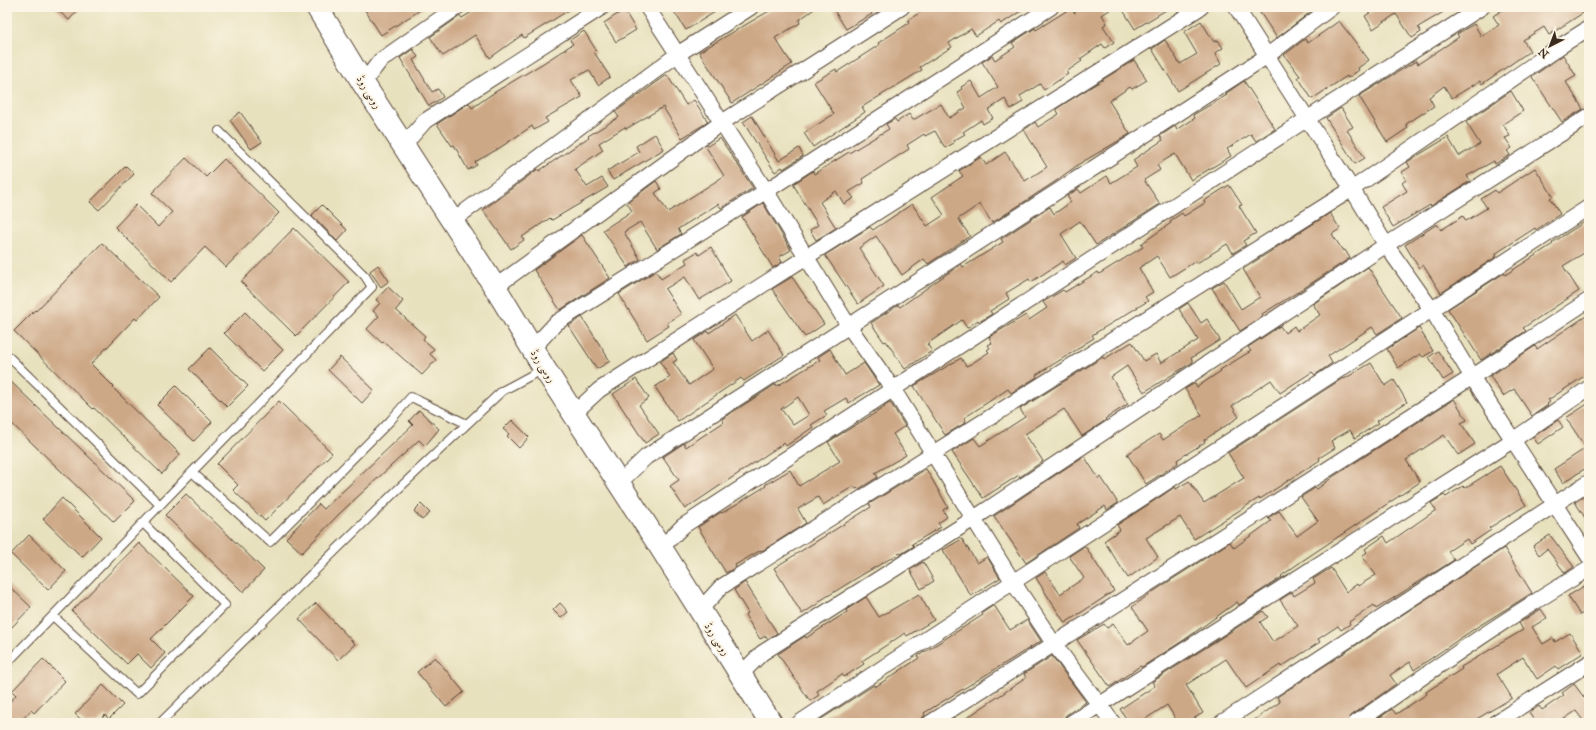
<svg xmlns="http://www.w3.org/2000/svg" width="1596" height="730" font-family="'IM FELL Great Primer',Amiri,serif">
<rect width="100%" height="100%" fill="#fcf5e5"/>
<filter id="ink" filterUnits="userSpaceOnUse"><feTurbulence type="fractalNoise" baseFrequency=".025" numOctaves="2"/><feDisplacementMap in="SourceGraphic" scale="8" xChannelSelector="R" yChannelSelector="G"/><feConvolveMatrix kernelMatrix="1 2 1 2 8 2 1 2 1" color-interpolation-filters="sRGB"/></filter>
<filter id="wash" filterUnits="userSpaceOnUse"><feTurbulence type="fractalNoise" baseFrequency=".012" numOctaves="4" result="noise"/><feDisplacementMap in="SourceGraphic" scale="16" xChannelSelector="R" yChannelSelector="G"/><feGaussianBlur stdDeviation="0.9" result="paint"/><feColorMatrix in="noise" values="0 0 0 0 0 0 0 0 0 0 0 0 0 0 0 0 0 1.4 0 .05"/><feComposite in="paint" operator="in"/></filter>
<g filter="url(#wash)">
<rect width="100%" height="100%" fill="#e8e1be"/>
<g id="blocks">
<path fill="#cda887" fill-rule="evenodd" d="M54 7H81L69 20Z
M363 7H425L381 35Z
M480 7H574L524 38 522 35 490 58 475 35 443 56 430 37 460 16 462 18Z
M671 7H723L686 30Z
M776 7H817L799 20 800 23 775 38 792 64 732 103 699 52Z
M832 7H868L872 14 846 29Z
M929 7H1027L1001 24 999 21 976 36 971 29 949 43 952 47 920 67 922 70 862 107 865 112 813 147 804 133 834 114 814 82 836 69 837 72 879 45 878 43 909 23 908 20Z
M1082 7H1114L1102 15 1107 23 1103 26 1114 42 1105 48 1102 44 1080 59 1082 61 1066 72 1068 74 1044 90 1040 84 1020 96 1023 102 1011 109 1005 99 988 110 993 118 983 124 981 120 963 132 965 134 953 141 954 143 945 148 935 131 925 136 924 134 907 145 909 149 862 179 864 183 849 192 854 198 844 204 836 191 820 202 836 228 816 240 810 230 818 225 793 184 813 171 814 174 849 152V153L889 129 886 124 895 119 897 122 909 114 913 120 941 104 949 118 966 108 957 92 962 89 961 87 971 81 981 98 998 87 982 62 992 56 995 60 1015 47 1012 43 1035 28 1036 30 1071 8 1074 13Z
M1121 7H1137L1139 11 1146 7H1171L1135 29Z
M1265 7H1317L1277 38 1259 11Z
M1379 7H1452L1418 27 1421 32 1412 38 1396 14 1373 29 1365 16Z
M1507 7H1589V9L1549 35 1544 27 1523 40 1530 51 1482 84 1480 81 1452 98 1444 86 1429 97 1434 106 1406 124 1408 128 1387 142 1359 96 1416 61 1418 64 1459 37 1457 34 1474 24 1481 36 1499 25 1493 16Z
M624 10 636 30 616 42 604 23Z
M1201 21 1214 42 1218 40 1223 48 1215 53 1221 64 1178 91 1152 49 1165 40 1180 64 1197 54 1184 32Z
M1339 21 1369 60 1358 68 1359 70 1348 78 1347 76 1312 99 1298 77 1300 76 1284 55 1305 39 1308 43Z
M584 31 596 50 594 52 610 77 598 85 589 70 571 80 582 97 545 118 548 122 534 130 532 126 498 149 475 162 477 165 468 170 454 145 452 146 437 124 469 103 472 108 495 92 542 64 573 44 570 40Z
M413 49 418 57 413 60 432 92 438 89 443 97 429 106 400 58Z
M1563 55 1576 76 1566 82 1583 109 1562 122 1532 77Z
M1134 60 1147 80 1132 89 1130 87 1109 101 1130 134 1079 164 1056 181 992 223 980 204 958 219 970 236 928 264 924 259 902 275 876 236 859 248 884 286 858 304 825 255 870 227 873 230 912 204 927 226 944 215 932 197 963 176 959 171 981 157 986 165 1005 152 1025 181 1047 167 1024 130 1035 122 1038 127 1059 114 1056 109Z
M667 75 686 105 694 100 708 122 682 138 663 107 626 129 625 127 599 143 603 150 575 169 587 187 602 178 608 187 552 220 550 218 522 237 524 240 511 249 483 210 538 169 539 171 589 137 588 136 619 117 615 112Z
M1244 81 1275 129 1256 141 1251 134 1227 149 1231 156 1191 180 1175 154 1157 165 1160 170 1144 180 1160 204 1096 245 1080 221 1061 234 1076 258 1065 265 1063 261 1031 282 1029 279 1006 293 1009 299 990 311 992 314 979 322 978 320 967 328 962 320 927 344 932 351 905 369 886 341 884 342 871 323 898 305 900 307 961 264 963 267 1003 242 1001 239 1050 207 1054 214 1071 202 1067 196 1078 189 1081 193 1107 176 1111 183 1137 167 1133 160 1163 140 1160 136 1175 126 1177 130 1195 118 1193 115 1227 95 1225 94Z
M1511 91 1523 111 1503 124 1510 136 1505 138 1512 148 1507 151 1510 155 1495 164 1494 161 1467 176 1470 181 1431 206 1430 205 1393 227 1381 207 1407 191 1402 183 1406 180 1402 172 1410 167 1407 162 1448 137 1459 156 1480 144 1466 122Z
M1341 108 1353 127 1347 130 1365 158 1355 164 1326 118Z
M240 112 262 142 251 149 230 120Z
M752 116 779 161 799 148 803 156 783 169 782 167 775 172 743 122Z
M655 134 664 149 613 180 607 171 639 152 636 146Z
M720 138 753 188 721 208 718 204 678 229 681 234 657 249 640 222 624 232 640 259 628 267 603 230 632 211 627 203 656 181 661 189 655 193 668 212 724 176 706 147Z
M186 158 206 177 224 159 279 213 226 267 205 247 171 282 115 227 136 205 158 227 172 212 152 193Z
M126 166 134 174 99 210 90 202Z
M1535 168 1553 196 1550 198 1560 214 1536 230 1535 228 1495 254 1497 255 1494 258 1441 293 1423 265 1419 268 1405 245 1437 224 1441 230 1463 216 1466 221 1487 208 1481 199 1495 190 1497 193Z
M1229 185 1242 205 1239 206 1256 233 1243 241 1246 245 1233 253 1227 244 1197 263 1196 261 1170 277 1157 256 1139 268 1153 292 1145 297 1148 301 1092 335 1094 338 1081 346V347L1036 375 1037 377 1011 393 1008 389 964 418 966 421 965 423 945 435 914 386 961 358 966 366 971 364 989 352 987 350 990 348 988 345 992 343 989 337 1026 315 1029 320 1047 308 1043 302 1063 290 1065 292 1098 272 1099 274 1143 247 1141 244 1171 223 1170 221 1182 213 1184 216 1205 203 1204 201Z
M763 203 791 250 779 257 782 262 773 268 742 217Z
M322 205 347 230 337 241 312 215Z
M1330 213 1340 229 1332 234 1343 251 1345 250 1350 258 1301 290 1262 314 1263 316 1240 331 1212 288 1224 281 1241 309 1260 297 1243 269Z
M1589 219V250L1563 266 1579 291 1523 328 1526 331 1481 360 1448 309 1504 273 1505 275 1553 244 1552 243Z
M294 228 349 282 296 336 241 282Z
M582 235 610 278 560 310 534 270Z
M102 243 159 297 137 320 135 318 91 364 114 387 113 388 180 454 162 474 94 408 93 409 14 331 35 310 36 311Z
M711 247 731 281 699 300 685 277 665 289 681 314 667 323 669 326 647 340 619 294 656 271 661 279 687 263 685 259 697 252 699 255Z
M378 265 389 281 381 287 370 271Z
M1368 267 1402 318 1377 334 1372 327 1328 356 1332 363 1315 375 1312 372 1280 393 1271 380 1232 406 1239 417 1204 440 1205 442 1177 460 1178 463 1146 484 1127 454 1159 434 1163 440 1202 415 1185 389 1195 383 1197 387 1221 371 1220 370 1251 351 1248 347 1280 326 1285 333 1294 326 1297 331 1320 315 1313 304Z
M792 277 824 324 805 337 772 289Z
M388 287 403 301 396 310 425 336 423 339 434 349 430 354 436 360 422 375 383 341 382 343 367 329 379 316 373 311 380 303 376 300Z
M1188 303 1201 323 1207 319 1220 340 1191 358 1193 362 1144 392 1127 366 1111 377 1128 404 1105 419 1106 420 1082 436 1064 409 1025 434 1043 461 1020 477 1019 475 983 498 952 452 974 438 980 446 1025 417 1020 409 1103 357 1104 359 1132 342 1144 361 1156 354 1161 363 1198 340 1179 309Z
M245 312 283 350 262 371 224 333Z
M1589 314V373L1548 400 1550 402 1547 404 1548 405 1532 416 1514 389 1503 396 1490 376 1535 346 1537 349Z
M735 315 752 341 768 330 784 355 744 381 741 378 678 421 655 387 670 377 660 362 673 353 677 360 673 362 689 385 713 369 694 340 708 331 709 333Z
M582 317 610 361 597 369 569 326Z
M1419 328 1433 351 1423 357 1420 354 1398 368 1387 349Z
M210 348 248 386 227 407 189 369Z
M830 349 845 375 864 363 879 385 849 403 846 398 824 411 827 415 811 425 813 427 786 446 784 443 685 509 670 486 679 480 663 457 684 443 686 447 724 422 722 419 776 384 777 386 820 360 818 357ZM798 397 809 415 793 425 781 409Z
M1438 351 1453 374 1443 380 1429 357Z
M340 357 374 390 362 403 328 370Z
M1371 363 1385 386 1394 380 1407 402 1377 421 1379 423 1355 438 1350 430 1331 441 1335 448 1319 458 1320 460 1260 499 1259 498 1194 539 1180 517 1146 538 1158 557 1128 578 1104 541 1120 530 1117 525 1175 487 1176 489 1189 481 1204 503 1244 478 1228 453 1343 378 1344 379Z
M7 378 135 501 114 522 7 419Z
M636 379 649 398 639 405 659 434 645 443 613 394Z
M176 386 212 422 194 441 157 405Z
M1454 399 1467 420 1461 423 1475 444 1458 455 1444 435 1406 460 1420 482 1302 561 1281 576 1282 577 1239 605 1237 602 1184 640 1142 667 1140 666 1110 687 1077 640 1104 624 1107 628 1113 624 1128 645 1148 631 1132 607 1151 593 1230 542 1234 548 1271 521 1268 518 1279 511 1297 536 1318 521 1301 497 1315 488 1317 489 1334 476Z
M279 401 332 453 265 521 233 490 238 485 217 464Z
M890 402 905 426 893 434 906 455 875 473 878 477 859 489V488L856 489 854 486 823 505 818 497 798 509 806 523 762 551 761 550 735 565 736 567 726 573 698 527 721 512 722 513 766 486 765 485 790 470 799 486 840 461 828 442 885 407 884 405Z
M1589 403V466L1563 483 1554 469 1586 448 1566 418Z
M419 410 439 429 425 446 419 440 338 515 302 553 286 538 319 504 324 509 413 425 409 421Z
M512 420 529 437 519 448 507 436 509 434 503 429Z
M1558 420 1563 427 1538 444 1533 437Z
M1084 456 1099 479 1101 477 1118 503 1107 510 1105 506 1077 524 1079 528 1026 563 994 516Z
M1500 466 1526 505 1489 528 1491 530 1470 544 1467 539 1448 551 1454 560 1376 609 1374 605 1349 622 1350 624 1341 630 1338 626 1318 639 1320 642 1281 667 1280 665 1246 688 1226 659 1186 685 1203 713 1186 723H1178L1167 705 1139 723H1129L1120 709 1155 686 1152 682 1263 611 1268 617 1260 622 1273 642 1298 626 1280 600 1292 592 1294 596 1315 583 1313 579 1331 568 1346 592 1357 584 1358 586 1376 575 1362 556 1367 552 1365 549 1384 536 1388 543 1436 510 1431 503 1444 495 1446 497 1463 486 1465 488Z
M926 469 948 507 943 510 947 517 938 523 941 527 912 544 914 546 901 554 900 553 865 573 818 602 819 603 802 614 774 568 871 507 869 504Z
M1589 493V524L1575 502Z
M186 494 264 570 243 592 165 515Z
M62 498 101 537 82 557 43 519Z
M421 504 430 513 422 520 414 511Z
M29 535 66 571 48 590 11 554Z
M1550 535 1574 567 1565 573 1547 549 1539 555 1533 546Z
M962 539 977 563 987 557 1000 578 971 596 943 550Z
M139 543 194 596 151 639 165 653 151 668 137 654 127 664 72 611Z
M1085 546 1114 591 1065 623 1036 578 1045 572 1060 594 1084 578 1069 556Z
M1504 548 1532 593 1477 627 1414 670 1410 662 1390 675 1396 684 1351 716 1347 723H1250L1280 702 1277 697Z
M923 562 934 581 921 589 910 570Z
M745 582 777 633 768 639 766 636 760 639 745 615 748 613 734 590Z
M1589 583V609L1580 615 1568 596Z
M7 584 31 607 12 627 7 622Z
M919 594 934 620 907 636 905 633 862 661 864 664 844 677 842 674 817 691 819 695 810 701 778 654 805 636 806 638 847 612 846 610 866 597 879 617Z
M316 603 355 644 338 660 299 619Z
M560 603 568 612 561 618 553 610Z
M994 605 1010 630 1027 620 1041 641 924 713 925 715 917 723H815L874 685 875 687 919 658 918 656 983 615 982 613Z
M1541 609 1547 618 1532 627 1543 644 1553 638 1555 642 1570 633 1583 653 1558 669 1556 666 1537 679 1523 657 1497 674 1512 698 1470 723H1372L1392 709 1396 714 1427 694 1426 692 1462 669 1461 667 1523 630 1519 623Z
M1052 656 1086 702 1066 715 1063 721 1059 723H959L1026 678 1024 674Z
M435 657 464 692 446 707 417 672Z
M43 659 65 681 34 713 31 710 19 723H7V705L16 695 12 691Z
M1574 684 1589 704V723H1585L1576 711 1558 723H1536L1529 713 1539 706 1542 710 1564 695 1562 693Z
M103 685 123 705 109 719 105 715 98 723H85L75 714Z"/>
</g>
</g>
<g filter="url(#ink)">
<use href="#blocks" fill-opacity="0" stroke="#554536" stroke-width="1"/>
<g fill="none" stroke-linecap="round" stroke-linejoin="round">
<defs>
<path id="service" d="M7 355 160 505
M192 472 372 287 365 276 219 131
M53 616 137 694 225 605 143 523
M7 663 192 472 270 542 390 421 411 397 467 424
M160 723 394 493 502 391 543 369"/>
<path id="minor" d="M647 7 766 191 848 325 893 389 1013 582 1054 644 1113 723
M1236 7 1352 189 1386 245 1432 310 1472 377 1589 557
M363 83 380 61 457 7
M404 145 425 121 602 7
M452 221 678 54 751 7
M495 287 721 123 902 7
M532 349 556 323 766 191 1051 7
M573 414 599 390 806 257 1201 7
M618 484 646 457 1267 56 1332 7
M661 548 683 526 1307 119 1482 7
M699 611 721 587 1352 189 1559 47 1589 28
M740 675 762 653 973 519 1386 245 1589 116
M799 723 1013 582 1589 207
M930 723 1472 377 1589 300
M1071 723 1513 440 1589 388
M1221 723 1589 482
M1356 723C1433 670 1508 616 1589 569
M1495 723 1589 663"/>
<path id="secondary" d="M317 7 363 83 495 287 544 368 661 548 771 723"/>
</defs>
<use href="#service" stroke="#554536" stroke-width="10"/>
<use href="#minor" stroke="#554536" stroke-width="17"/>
<use href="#secondary" stroke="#554536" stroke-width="24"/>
<use href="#service" stroke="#fff" stroke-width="8"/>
<use href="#minor" stroke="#fff" stroke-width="15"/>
<use href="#secondary" stroke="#fff" stroke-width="22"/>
</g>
</g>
<g text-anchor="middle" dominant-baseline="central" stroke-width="4" stroke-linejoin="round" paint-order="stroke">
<g font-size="11" fill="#3b2a1e" stroke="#fcf5e5">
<text transform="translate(369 92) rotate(58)">روسی روڈ</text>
<text transform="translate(543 366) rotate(58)">روسی روڈ</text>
<text transform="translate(717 639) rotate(57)">روسی روڈ</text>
</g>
</g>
<rect width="1596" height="730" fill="none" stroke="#fcf5e5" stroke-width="24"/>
<g transform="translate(1550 46) rotate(222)" stroke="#fcf5e5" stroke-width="3" paint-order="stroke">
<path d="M0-3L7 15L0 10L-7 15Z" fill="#3b2a1e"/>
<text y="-6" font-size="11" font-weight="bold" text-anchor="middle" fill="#3b2a1e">N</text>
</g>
</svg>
